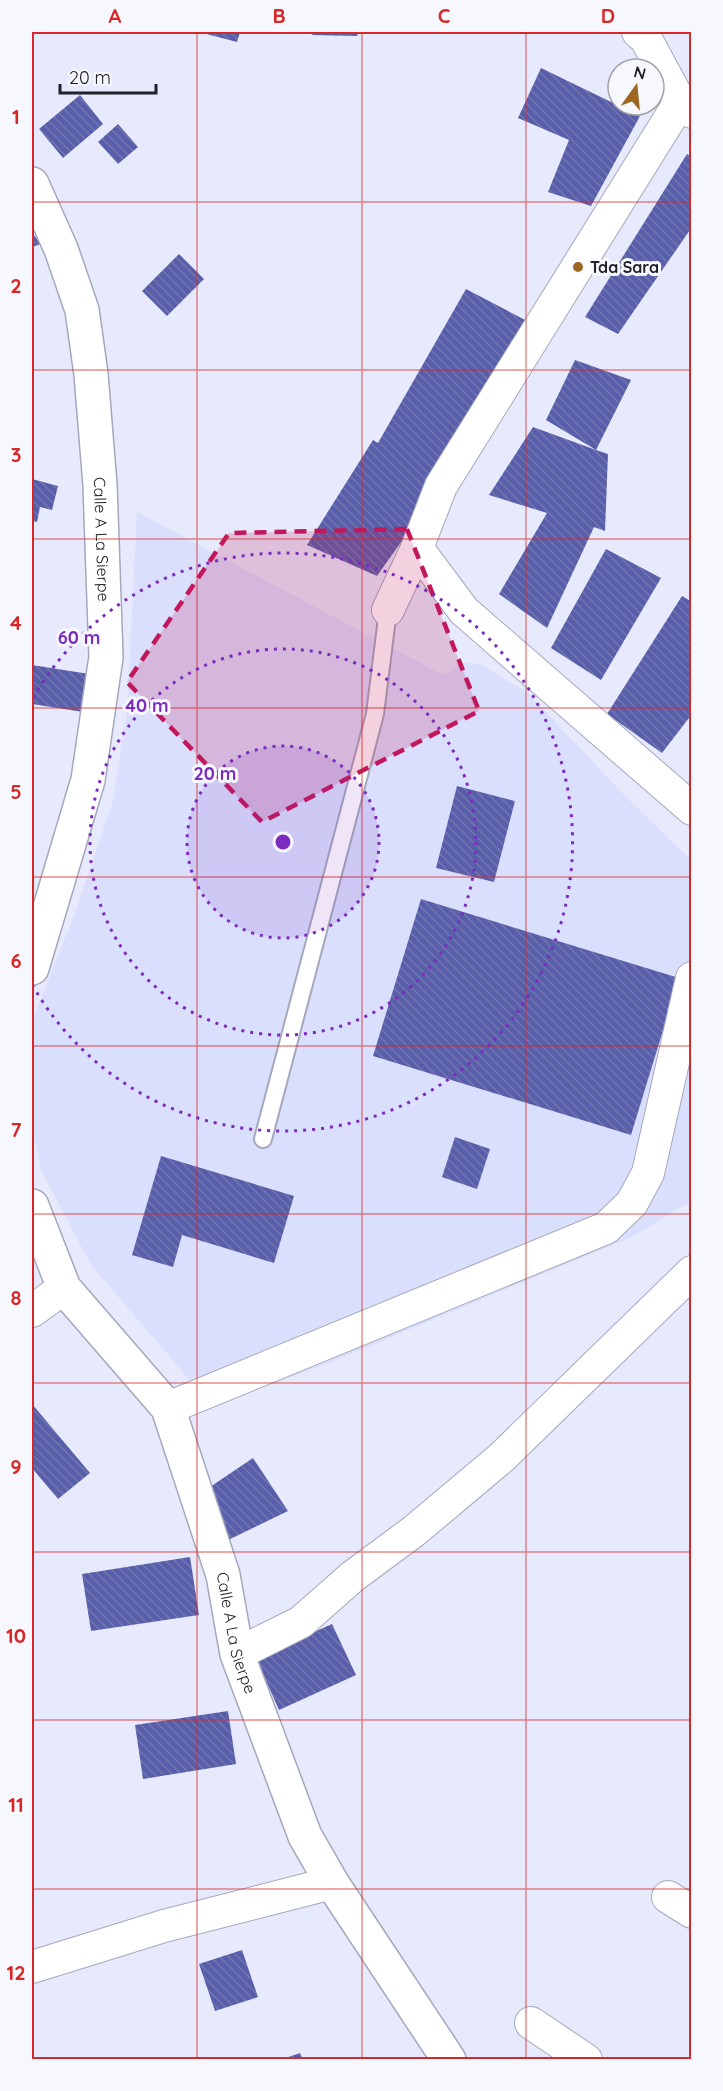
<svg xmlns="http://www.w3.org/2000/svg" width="723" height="2091" font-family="Quicksand,sans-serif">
<defs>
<pattern id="building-back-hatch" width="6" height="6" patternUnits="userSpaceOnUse" patternTransform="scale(1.5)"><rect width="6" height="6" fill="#595eaa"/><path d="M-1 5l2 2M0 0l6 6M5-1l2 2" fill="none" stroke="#7276af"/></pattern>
</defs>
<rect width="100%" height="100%" fill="#e7eafc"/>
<path fill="#dadffd" d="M137 512 443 675 462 663 480 664 528 693 624 795 691 860V1201L632 1237 329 1363 212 1406 91 1265 41 1170 32 1122V1022L76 910 113 801 127 712Z"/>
<path fill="url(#building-back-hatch)" d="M199 32H240L237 42Z
M313 32H359L357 36 312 35Z
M541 68 640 116 591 206 548 192 569 140 518 118Z
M80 95 103 124 63 158 39 129Z
M118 124 138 147 118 164 98 142Z
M687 154 692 157V227L618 334 585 317Z
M32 233 41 244 32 247Z
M179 254 204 279 167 316 142 291Z
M466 289 525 320 501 372 443 483 377 576 307 545 373 440 378 443Z
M575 360 631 380 596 450 608 454 605 531 594 527 547 628 499 594 547 513 489 495 533 427 596 450 546 420Z
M32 479 58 486 52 510 40 507 37 522 32 521Z
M606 549 661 578 601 680 551 648Z
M682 596 692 602V714L662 753 607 714Z
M32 665 102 676 96 714 32 704Z
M457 786 515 801 494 882 436 868Z
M421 899 679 978 631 1135 373 1056Z
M455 1137 490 1149 477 1189 442 1177Z
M161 1156 294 1196 274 1263 182 1235 173 1267 132 1255Z
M32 1404 90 1473 58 1499 32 1468Z
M253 1458 288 1511 224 1542 210 1487Z
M190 1557 199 1615 91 1631 82 1574Z
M332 1624 356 1675 279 1710 256 1658Z
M228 1711 236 1764 143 1779 135 1725Z
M242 1950 258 1997 215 2011 199 1964Z
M300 2053 303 2060H283V2059Z"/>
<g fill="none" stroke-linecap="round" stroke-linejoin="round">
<defs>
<path id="lane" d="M263 1139 375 714 388 610"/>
<path id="street" d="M638 32 646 39 680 102 692 112
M417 548 464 611 692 809
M388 610 417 548 441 486 680 102
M32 1311 64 1288
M168 1408 606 1228 632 1203 648 1173 692 978
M237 1654 301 1622 352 1577 414 1531 501 1458 692 1272
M668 1897 692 1912
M32 1967 164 1926 332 1883
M531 2023 586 2060"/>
<g id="secondary">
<path id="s1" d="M32 184 61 249 82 310 91 374 100 485 106 657 88 780 32 968"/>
<path id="s2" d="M32 1206 64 1288 168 1408 223 1575 237 1654 305 1836 332 1883 449 2060"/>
</g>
</defs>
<use href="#lane" stroke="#a4a8bd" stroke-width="20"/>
<use href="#street" stroke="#a4a8bd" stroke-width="34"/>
<use href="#secondary" stroke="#a4a8bd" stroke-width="36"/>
<use href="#lane" stroke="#fff" stroke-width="16"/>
<use href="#street" stroke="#fff" stroke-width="32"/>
<use href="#secondary" stroke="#fff" stroke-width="33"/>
</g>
<path fill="#c2185b" fill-opacity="0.2" stroke="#c2185b" stroke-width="4.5" stroke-dasharray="12 8" stroke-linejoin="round" d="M407 529 479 711 262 822 127 682 229 533Z"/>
<path fill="none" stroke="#d62828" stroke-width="1.5" stroke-opacity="0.55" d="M197 32V2060M362 32V2060M526 32V2060M32 202H692M32 370H692M32 539H692M32 708H692M32 877H692M32 1046H692M32 1214H692M32 1383H692M32 1552H692M32 1720H692M32 1889H692"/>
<circle cx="283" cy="842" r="96" fill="#7b2cbf" fill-opacity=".12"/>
<g fill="none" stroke="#7b2cbf" stroke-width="3" stroke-dasharray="3 6">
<circle cx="283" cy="842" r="96"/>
<circle cx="283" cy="842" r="193"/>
<path d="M33 698A289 289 0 1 1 33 986"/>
</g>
<circle fill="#9e6721" stroke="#f7f8fd" stroke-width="2" cx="578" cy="267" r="6"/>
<g text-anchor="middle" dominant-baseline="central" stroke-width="6" stroke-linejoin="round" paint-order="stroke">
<g font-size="16" font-weight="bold" fill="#202129" stroke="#f7f8fd" text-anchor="start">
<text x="590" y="267">Tda Sara</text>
</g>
<g font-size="16" fill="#202129" stroke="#f7f8fd">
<text stroke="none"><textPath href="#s1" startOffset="366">Calle A La Sierpe</textPath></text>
<text stroke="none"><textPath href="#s2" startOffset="482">Calle A La Sierpe</textPath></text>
</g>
</g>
<circle cx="283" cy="842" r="9" fill="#7b2cbf" stroke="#f7f8fd" stroke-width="3"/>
<g font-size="18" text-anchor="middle" font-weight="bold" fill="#7b2cbf" stroke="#f7f8fd" stroke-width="6" stroke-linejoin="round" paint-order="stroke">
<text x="79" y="644">60 m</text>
<text x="147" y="712">40 m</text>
<text x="215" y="780">20 m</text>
</g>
<rect width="723" height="2091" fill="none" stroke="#f7f8fd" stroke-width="66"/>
<g transform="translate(636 87) rotate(15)"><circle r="28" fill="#f7f8fd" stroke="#a1a2a8" stroke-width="1.5"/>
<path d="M0-4.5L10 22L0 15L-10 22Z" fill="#9e6721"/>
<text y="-9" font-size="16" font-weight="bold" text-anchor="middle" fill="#202129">N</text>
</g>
<path d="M60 84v9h96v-9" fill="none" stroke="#202129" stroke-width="3"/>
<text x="69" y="84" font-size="18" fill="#202129" stroke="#f7f8fd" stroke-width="4.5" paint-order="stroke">20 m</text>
<rect x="33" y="33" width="657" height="2025" fill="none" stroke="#d62828" stroke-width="2"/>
<g font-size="20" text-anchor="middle" font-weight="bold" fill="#d62828">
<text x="115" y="23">A</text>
<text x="279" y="23">B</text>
<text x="444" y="23">C</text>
<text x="608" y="23">D</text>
<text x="16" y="124">1</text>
<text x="16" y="293">2</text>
<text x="16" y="462">3</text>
<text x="16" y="630">4</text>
<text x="16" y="799">5</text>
<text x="16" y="968">6</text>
<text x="16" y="1137">7</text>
<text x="16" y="1305">8</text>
<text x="16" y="1474">9</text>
<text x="16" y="1643">10</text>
<text x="16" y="1812">11</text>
<text x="16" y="1980">12</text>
</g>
</svg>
